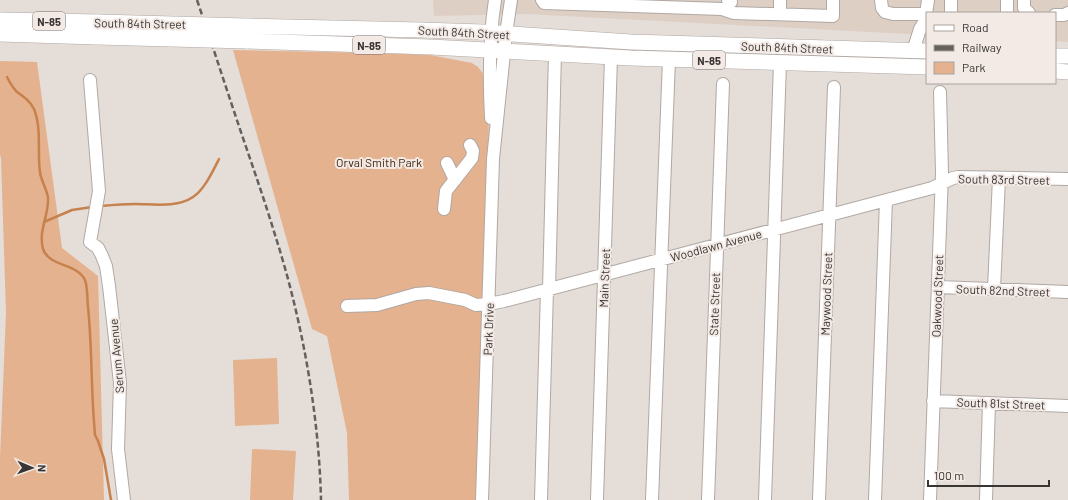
<svg xmlns="http://www.w3.org/2000/svg" width="1068" height="500" font-family="Barlow,sans-serif">
<rect width="100%" height="100%" fill="#e5ddd8"/>
<path fill="#decfc5" d="M433 0H1068V42L1055 41V13H927V35L526 14 434 16Z"/>
<path fill="#e4b28e" d="M233 50 374 53 430 55 472 63 478 67 488 80 489 107 488 179 479 500H349L347 433 327 336 312 329Z
M0 61 37 62 62 248 98 276 104 500H0V458L6 312 1 158 0 155Z
M277 358 279 424 235 426 233 360Z
M252 449 296 451 293 500H250Z"/>
<g fill="none" stroke-linecap="round" stroke-linejoin="round">
<path stroke="#c6814d" stroke-width="2.5" d="M7 77C10 83 13 88 17 92 24 97 30 101 34 109 42 129 37 152 40 172 41 181 47 189 48 198 49 215 38 231 43 249 49 267 77 263 85 280 88 289 87 299 88 307 92 345 91 384 94 422L95 435 98 441 104 459 111 500
M101 206C112 205 123 204 135 204 152 204 177 208 193 197 204 190 213 171 219 159
M44 222 72 210 92 207"/>
<defs>
<path id="minor" d="M542 0 544 3 722 9 734 13 833 16V0
M728 0 731 2
M881 0 882 8 885 12 893 14H926
M1024 0V8L1029 13
M951 13V0
M1007 13V0
M780 14V0
M1055 15H1064L1068 13
M925 21 928 0
M913 51 920 29 925 21 927 27
M90 80 99 191 90 242 98 248 102 256 106 266 109 286 120 383 118 449 124 500
M491 118C489 79 489 38 495 0
M447 163 455 180
M444 209 446 191 472 158 473 151 470 145
M938 287 1068 292
M994 289 999 178
M549 290 555 53
M347 306 377 305 416 294 429 293 465 300 476 305 489 304 504 301 932 188 953 178 958 177 1068 179
M933 401 1068 406
M482 500 493 159 506 34 511 0
M541 500 547 290
M597 500 611 57
M652 500 669 59
M708 500 723 84
M765 500 780 63
M819 500 834 87
M875 500 886 200
M930 500 942 173 940 92
M986 500 989 403"/>
<path id="major" d="M0 20 99 22
M247 26 421 30 483 32 631 42 927 51
M0 34 97 37
M246 41 431 47 631 58 927 67
M1055 56H1068
M1055 71 1068 72"/>
</defs>
<use href="#minor" stroke="#b0a8a3" stroke-width="14"/>
<use href="#major" stroke="#b0a8a3" stroke-width="16"/>
<use href="#minor" stroke="#fff" stroke-width="12"/>
<use href="#major" stroke="#fff" stroke-width="15"/>
<path stroke="#65605e" stroke-width="2.5" stroke-dasharray="6 3" stroke-linecap="butt" d="M197 0C213 47 228 94 244 141 255 173 266 205 276 238 302 320 319 414 321 500"/>
<defs>
<path id="major-bridge" d="M99 22 247 26
M97 37 246 41"/>
</defs>
<use href="#major-bridge" stroke="#b0a8a3" stroke-width="16" stroke-linecap="butt"/>
<use href="#major-bridge" stroke="#fff" stroke-width="15"/>
</g>
<g text-anchor="middle" dominant-baseline="central" stroke-width="4" stroke-linejoin="round" paint-order="stroke">
<g fill="#f3eae5" stroke="#706b68" stroke-width="1">
<rect x="33" y="12" width="32" height="18" rx="3"/>
<rect x="353" y="36" width="32" height="18" rx="3"/>
<rect x="693" y="51" width="32" height="18" rx="3"/>
</g>
<g font-size="11" font-weight="bold" fill="#383533">
<text x="49" y="21">N-85</text>
<text x="369" y="45">N-85</text>
<text x="709" y="60">N-85</text>
</g>
<g font-size="12" fill="#383533" stroke="#f3eae5">
<text transform="translate(140 23) rotate(1)">South 84th Street</text>
<text transform="translate(464 32) rotate(3)">South 84th Street</text>
<text transform="translate(787 47) rotate(2)">South 84th Street</text>
<text transform="translate(1004 179) rotate(1)">South 83rd Street</text>
<text transform="translate(716 245) rotate(-15)">Woodlawn Avenue</text>
<text transform="translate(604 278) rotate(-88)">Main Street</text>
<text transform="translate(1003 290) rotate(2)">South 82nd Street</text>
<text transform="translate(826 294) rotate(-88)">Maywood Street</text>
<text transform="translate(937 296) rotate(-88)">Oakwood Street</text>
<text transform="translate(714 304) rotate(-88)">State Street</text>
<text transform="translate(488 329) rotate(-88)">Park Drive</text>
<text transform="translate(116 356) rotate(-95)">Serum Avenue</text>
<text transform="translate(1001 403) rotate(2)">South 81st Street</text>
</g>
<g font-size="12" fill="#43260f" stroke="#f3eae5">
<text x="379" y="162">Orval Smith Park</text>
</g>
</g>
<rect x="926" y="12" width="130" height="72" fill="#f3eae5" stroke="#a8a29e"/>
<rect x="934" y="25" width="20" height="6" fill="#ffffff" stroke="#a8a29e"/>
<text x="962" y="32" font-size="12" fill="#383533">Road</text>
<rect x="934" y="45" width="20" height="6" fill="#65605e" stroke="#a8a29e"/>
<text x="962" y="52" font-size="12" fill="#383533">Railway</text>
<rect x="934" y="62" width="20" height="12" fill="#e4b28e" stroke="#a8a29e"/>
<text x="962" y="72" font-size="12" fill="#383533">Park</text>
<g transform="translate(32 468) rotate(92)" stroke="#f3eae5" stroke-width="3" paint-order="stroke">
<path d="M0-3L7 15L0 10L-7 15Z" fill="#383533"/>
<text y="-6" font-size="11" font-weight="bold" text-anchor="middle" fill="#383533">N</text>
</g>
<path d="M928 480v6h121v-6" fill="none" stroke="#383533" stroke-width="2"/>
<text x="934" y="480" font-size="12" fill="#383533" stroke="#f3eae5" stroke-width="3" paint-order="stroke">100 m</text>
</svg>
